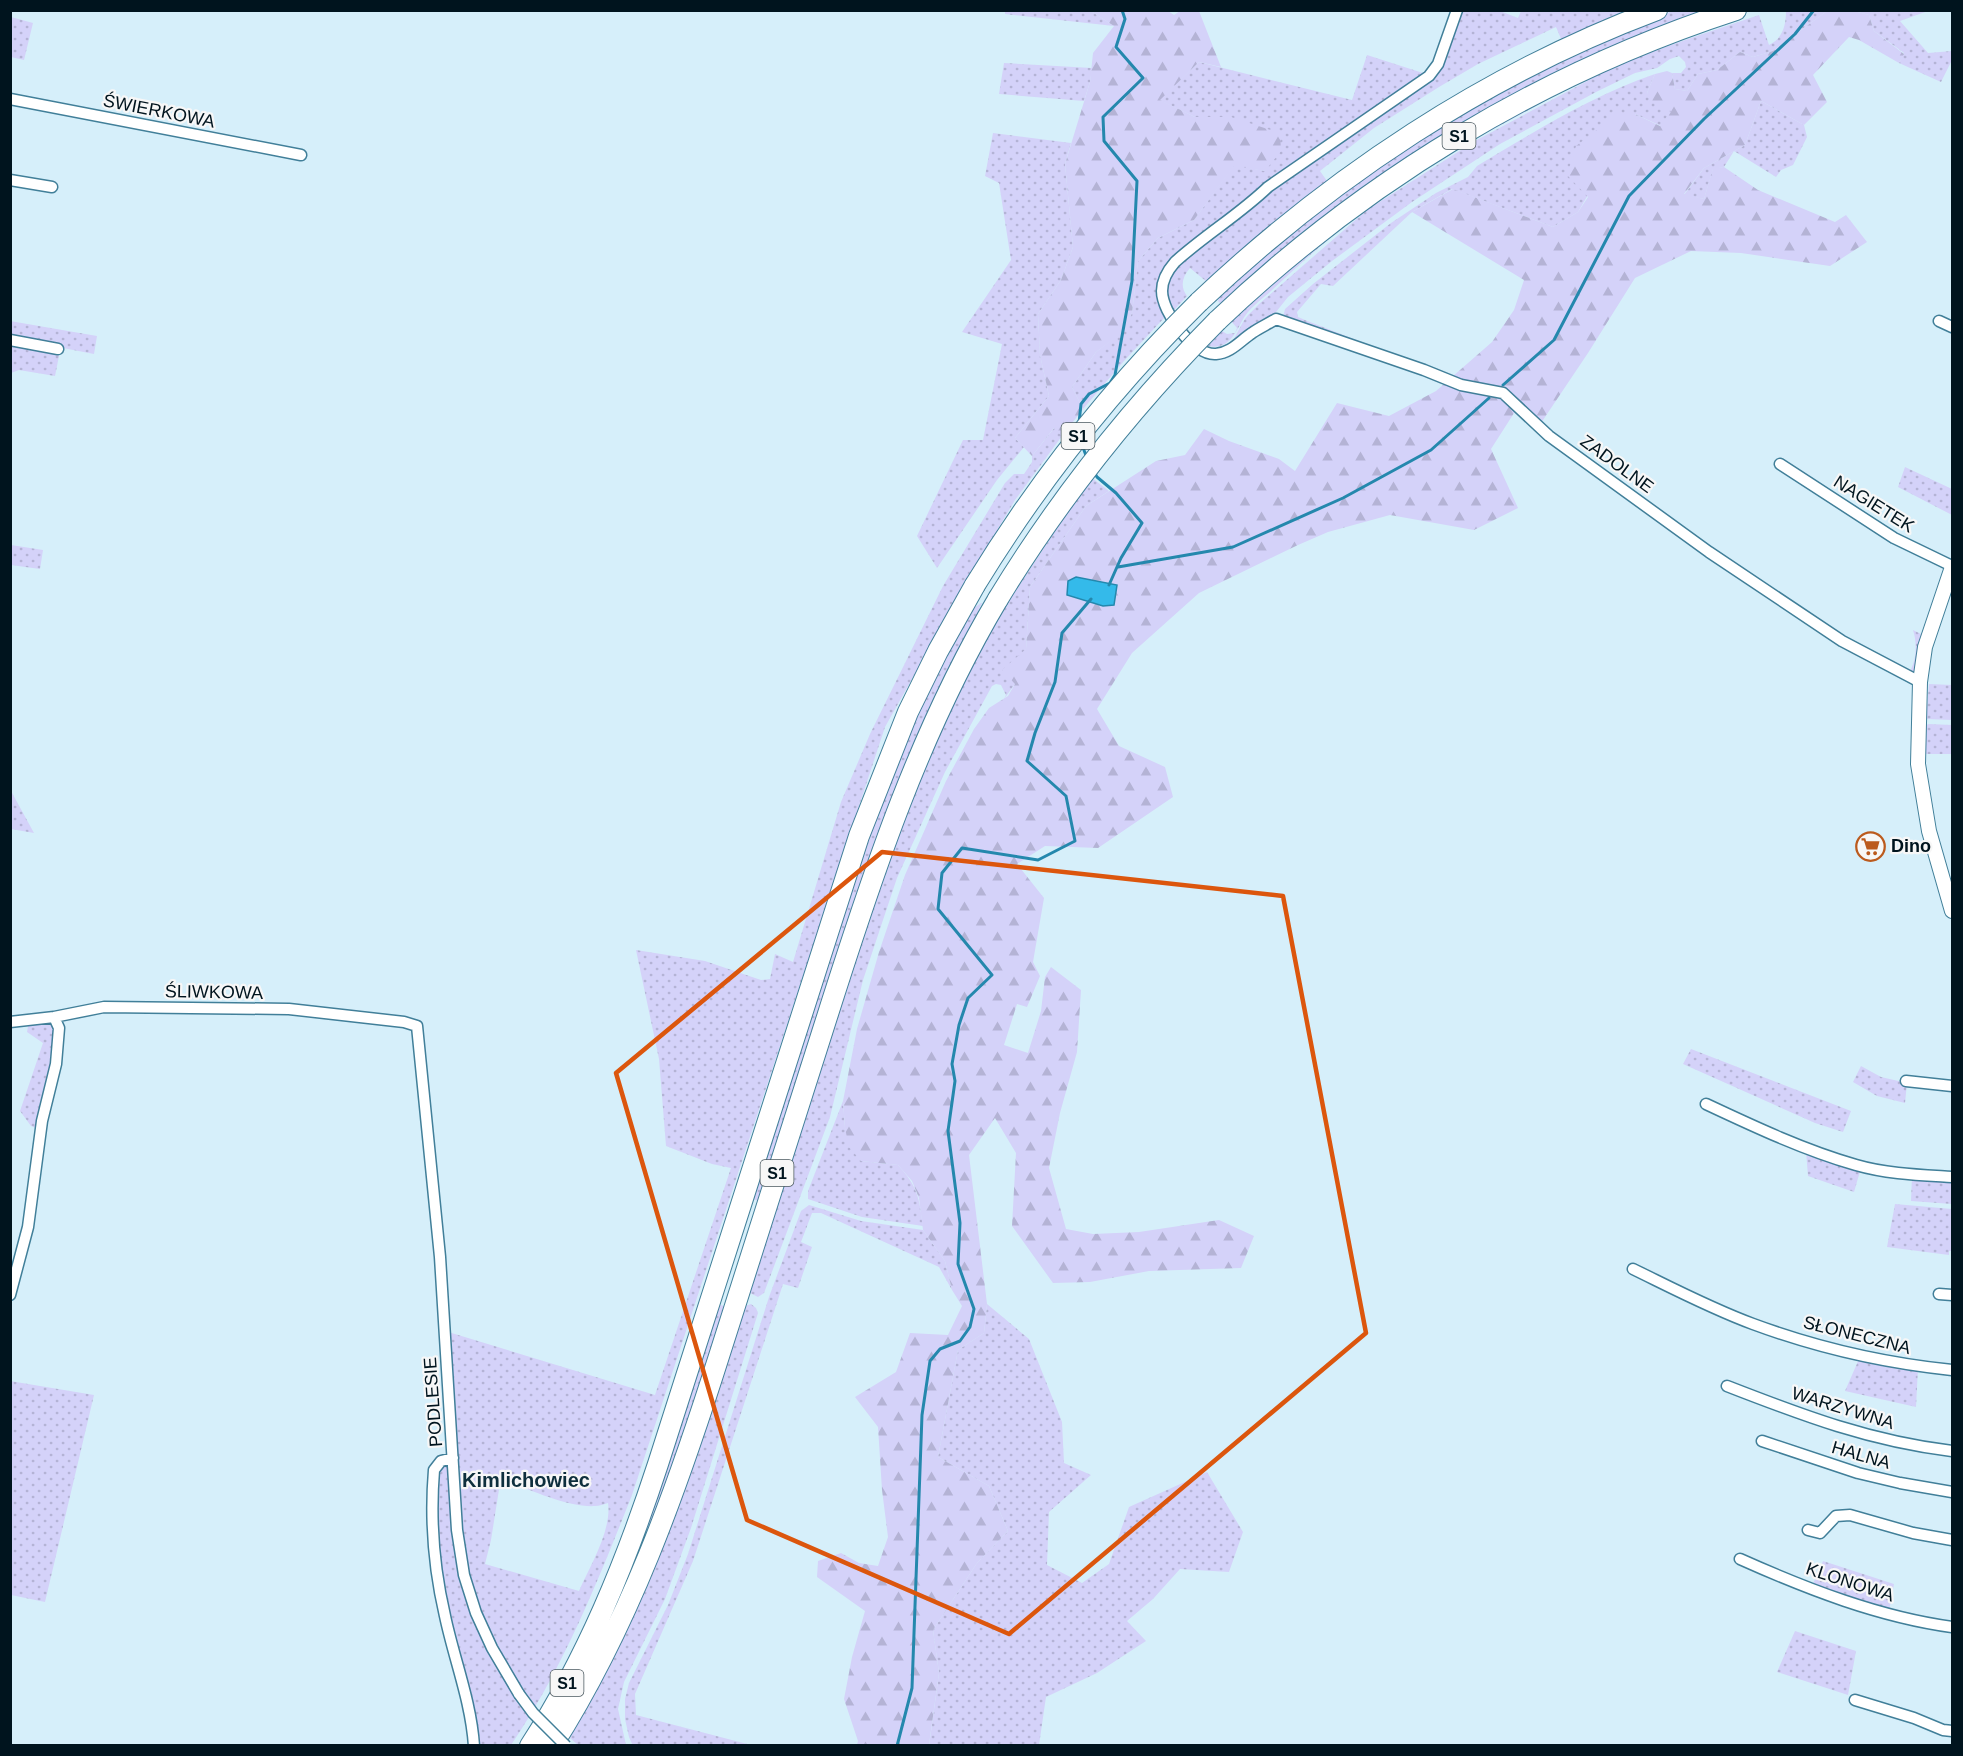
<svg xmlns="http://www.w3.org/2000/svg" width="1963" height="1756" font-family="Arial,sans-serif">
<defs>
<pattern id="grass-dots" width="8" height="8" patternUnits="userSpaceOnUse" patternTransform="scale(1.5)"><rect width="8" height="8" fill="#d4d2f9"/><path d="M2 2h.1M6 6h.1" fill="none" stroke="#b4b3d5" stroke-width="1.8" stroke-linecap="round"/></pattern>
<pattern id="forest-firs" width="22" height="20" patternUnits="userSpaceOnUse" patternTransform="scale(1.5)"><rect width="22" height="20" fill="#d4d2f9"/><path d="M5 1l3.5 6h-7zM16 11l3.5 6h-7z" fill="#b4b3d5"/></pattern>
</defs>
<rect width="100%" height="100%" fill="#d6effa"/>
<path fill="url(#grass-dots)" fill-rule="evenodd" d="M1005 10 1091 11 1114 26 1005 14Z
M1675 10 1719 11 1535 87 1227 302 1224 300 1220 303 1218 301 1220 296 1319 206 1473 104 1637 25Z
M1461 11H1500L1518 18 1521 11H1631L1562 41 1556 27 1478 64 1439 87 1374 128 1320 171 1327 181C1284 211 1246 247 1207 282L1190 268C1182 277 1180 287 1187 296L1172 312 1166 295 1167 284 1176 268 1200 245 1272 190 1438 70Z
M1786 11H1827L1773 51 1753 57 1740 52 1717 70 1698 74 1687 91 1675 89 1672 73H1681L1686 67 1685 62 1679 56 1670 59 1657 68 1635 73 1596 92 1500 144 1412 202 1332 261 1288 297 1276 312 1259 322 1230 346 1216 351 1205 349 1207 347C1234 353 1233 337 1245 319 1249 313 1255 309 1259 304L1367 210C1333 233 1301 263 1271 291 1261 300 1248 309 1242 321 1234 336 1227 350 1208 346L1222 331 1227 334 1235 333 1237 328 1231 321C1335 223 1453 138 1584 80 1640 54 1700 35 1759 15L1769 45C1783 38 1786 25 1786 11ZM1591 79 1475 141 1367 210 1416 175 1460 147 1562 92Z
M1854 11H1928L1900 21 1928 53 1952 51V60L1941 82 1899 63 1904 53 1874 31 1869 15Z
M11 17 33 23 24 60 11 57Z
M1367 55 1423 73 1255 192 1170 261 1158 288 1159 303 1165 317 1124 361 1083 409 1072 387 1096 352 1122 332 1132 313 1138 261 1158 238 1194 220 1234 165 1265 171 1231 117H1195L1159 100 1199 62 1352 100Z
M1004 63 1092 68 1090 82 1084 101 999 94Z
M1655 74 1647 93 1672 111 1661 126 1635 114 1578 212 1553 227 1452 189 1412 212 1333 286 1321 284 1297 312 1298 317 1305 320 1369 345 1283 318 1285 309 1313 284 1391 223 1436 193 1468 177 1477 166C1534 132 1591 96 1655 74Z
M1761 101 1804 125 1807 137 1793 165 1781 170 1776 177 1734 151 1724 167 1713 169 1704 199 1684 195 1704 168 1745 145Z
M993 133 1071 143 1065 164 1073 247 1061 280 1038 314 1040 355 1049 396 1015 438 1024 447 997 480 937 568 917 536 963 440H983L1002 344 962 332 1011 260 999 183 985 176Z
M10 321 97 336 94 354 11 338Z
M10 342 60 351 55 376 19 370 11 373Z
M1055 427 1062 436 1015 500 967 581 885 727 632 1495C598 1581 563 1669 511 1745H474L445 1616 433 1484 441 1461 453 1457 445 1331 655 1395 731 1168 712 1164 666 1146 659 1059 636 950 705 961 761 980 770 979 775 954 793 962 841 802 870 734 943 586 1005 483 1014 474H1024L1032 462V456ZM501 1477C523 1488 570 1508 595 1506 599 1506 604 1504 608 1503 612 1530 590 1566 579 1591L485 1564 491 1540Z
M1905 467 1952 489V515L1898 487Z
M1092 478 1109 491 1086 506 1030 587 1026 649 1015 684 1004 699 1006 695 1001 685 996 684 992 686 945 772 897 878 863 980 830 1117 764 1293 758 1297 750 1293 749 1291 860 941 915 786 965 676 1009 601 1080 493Z
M11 545 43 550 40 569 11 565Z
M981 603H982L978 611 982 613 761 1202 750 1198 751 1189 895 758 970 606 974 608Z
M1913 630 1923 635 1916 672 1912 674 1910 671C1917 659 1917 642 1913 630Z
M1929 684 1952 685V720L1926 719Z
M1929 724 1952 725V754H1925L1926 725Z
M10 791H11L34 833 11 829Z
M54 1017 59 1028 41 1130 31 1126 20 1111 43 1043 27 1032 29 1021Z
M1691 1049 1851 1111 1843 1132 1815 1123 1683 1064Z
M1861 1066 1881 1077 1907 1083 1905 1103 1877 1096 1853 1082Z
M843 1101 845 1128 861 1161 898 1165C918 1187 919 1197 923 1226L862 1217 808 1199V1191Z
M1806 1151 1861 1168 1854 1192 1808 1176Z
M1912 1176 1952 1180V1204L1911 1201Z
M1895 1204 1952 1209V1251H1949V1255L1887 1247Z
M809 1205 861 1221 923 1230 945 1261 952 1290 939 1267 821 1213H812L801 1242 812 1247 798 1288 783 1284 693 1561 635 1694 636 1715 751 1745 633 1746 629 1737 625 1719V1699L629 1683 668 1605 688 1554 769 1297 801 1211Z
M716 1304 728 1307 704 1385 624 1598 545 1745 538 1746 546 1734Z
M751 1304 756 1308 758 1313 691 1528 665 1599 624 1682 618 1709 626 1745H578L570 1738 624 1634 672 1524 745 1306Z
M987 1304 1029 1339 1062 1422 1064 1463 1091 1475 1049 1512 1047 1565 1082 1583 1109 1564 1129 1507 1207 1472 1243 1532 1229 1572 1180 1569 1153 1599 1127 1621 1146 1641 1097 1673 1046 1697 1039 1745 929 1746 939 1673 933 1630 977 1563 1008 1531 989 1486 938 1457 958 1350 984 1333Z
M1859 1359 1918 1368 1916 1407 1845 1391Z
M10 1381 94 1395 45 1602 11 1595Z
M1823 1561 1894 1584 1889 1611 1812 1586Z
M1795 1631 1856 1651 1848 1695 1777 1672Z"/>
<path fill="url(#forest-firs)" d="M1091 11H1168L1174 15 1180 11H1199L1221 67 1199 62 1160 100 1195 117H1231L1280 133 1281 151 1265 171 1234 166 1194 220 1158 238 1138 261 1132 313 1126 326 1122 333 1096 352 1072 387 1083 409 1062 436 1054 428 1032 456 1015 438 1049 396 1040 355 1038 314 1061 280 1073 247 1065 164 1090 82 1093 53 1114 26Z
M1827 11H1854L1869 15 1874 31 1904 54 1899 63 1859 40 1849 37 1813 75 1827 102 1804 125 1761 101 1745 145 1704 168 1684 194 1704 199 1713 168 1724 167 1758 190 1835 222 1846 215 1867 242 1830 266 1741 253 1691 251 1635 278 1588 353 1541 423 1516 410 1491 449 1518 508 1474 530 1390 515 1328 532 1298 545 1199 593 1132 653 1097 709 1119 746 1165 767 1173 797 1098 848 1045 846 1017 864 1044 898 1033 962 1040 976 1027 1007 1017 1004 1004 1045 1028 1053 1041 1011 1045 977 1051 967 1081 990 1077 1052 1060 1113 1049 1168 1066 1229 1093 1234 1139 1232 1219 1220 1254 1236 1241 1268 1149 1271 1090 1282 1053 1283 1012 1226 1016 1153 995 1118 969 1155 987 1304 984 1333 958 1350 938 1457 989 1486 1008 1531 977 1563 933 1630 939 1673 929 1745H857L858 1741 844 1699 852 1657 865 1611 817 1577 818 1561 841 1553 859 1563 878 1566 888 1537 882 1490 878 1427 855 1397 896 1372 910 1333 948 1335 962 1306 952 1290 945 1261 923 1230 919 1198 912 1181 898 1165 861 1161 849 1147 845 1128 843 1101 857 1029 879 952 905 875 946 781 974 729 989 708 1008 696 1015 684 1002 670 1026 649 1030 587 1086 506 1156 461 1185 455 1204 429 1229 441 1279 459 1295 471 1337 403 1389 416 1436 391 1492 342 1514 310 1524 280 1412 212 1453 189 1553 227 1578 212 1588 197 1567 175 1576 146 1616 115 1635 114 1660 126 1671 111 1656 106 1647 93 1655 74 1667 71 1672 73 1675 89 1687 91 1698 74 1717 70 1740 52 1753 57 1773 51Z"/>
<path fill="#34baea" stroke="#2488ad" stroke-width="1.5" d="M1076 577 1117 585 1114 605 1103 606 1067 595 1068 581Z"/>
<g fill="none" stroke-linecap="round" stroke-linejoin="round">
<path stroke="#2488ad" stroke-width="3" d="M1503 385 1554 340 1629 196 1704 119 1795 34 1814 10
M1079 423 1081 404 1089 394 1110 383 1115 375 1132 281 1137 181 1104 141 1103 117 1143 78 1116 47 1125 19 1122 10
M1082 445 1087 458
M1094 472 1097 477 1116 493 1142 523 1121 558 1109 585
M1118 567 1233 547 1343 498 1431 450 1489 398
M897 1746 912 1688 922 1415 930 1361 940 1349 960 1341 970 1327 974 1309 958 1264 960 1223 948 1131 955 1081 952 1064 959 1025 968 998 992 975 938 909 942 873 962 848 1038 860 1075 841 1066 796 1027 761 1035 733 1055 682 1062 633 1091 599"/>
<defs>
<path id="minor" d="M1457 10 1438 64 1429 76 1268 187C1240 214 1205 235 1175 262 1168 270 1162 279 1162 291 1162 312 1193 356 1216 354 1231 353 1240 341 1252 333 1259 328 1268 324 1276 319L1424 370 1461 385 1503 393 1549 436 1709 552 1842 641 1920 682
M10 99 301 155
M10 180 52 187
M1939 321 1952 327
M10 340 58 349
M1780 464 1894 538 1952 566
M10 1022 54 1017 104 1007 289 1009 404 1022 417 1026 440 1257 457 1530 464 1575 476 1613 492 1648 519 1694
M1906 1081 1952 1086
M1706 1104C1755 1127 1804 1150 1856 1165 1887 1174 1920 1175 1952 1177
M1633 1269C1672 1288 1712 1309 1753 1324 1818 1348 1884 1363 1952 1370
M1939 1294 1952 1295
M10 1295 28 1227 42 1121 56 1064 59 1028 54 1017
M1727 1386C1804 1416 1870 1441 1952 1451
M1762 1441 1858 1473 1900 1483 1952 1492
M453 1458 441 1461 434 1470C430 1518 434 1569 445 1616 454 1659 471 1701 474 1746
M1808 1530 1820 1533 1836 1516 1850 1515 1913 1533 1952 1540
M1740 1559C1807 1589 1879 1617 1952 1627
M1855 1700 1914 1718 1943 1730 1952 1731"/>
<path id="tertiary" d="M1952 567 1925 647 1920 682 1918 764 1929 831 1952 911"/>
<path id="motorway" d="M1199 302C1331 177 1486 74 1657 10
M1217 321C1365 180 1542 73 1736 10
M530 1746C587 1658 626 1562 658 1464L859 836 908 712 938 651 975 585
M552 1746C629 1625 677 1489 720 1353 756 1241 791 1129 827 1017 873 872 920 730 998 599"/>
</defs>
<use href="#minor" stroke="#417f99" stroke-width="13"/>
<use href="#tertiary" stroke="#417f99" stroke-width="16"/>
<use href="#motorway" stroke="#417f99" stroke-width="22"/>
<use href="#minor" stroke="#fff" stroke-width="10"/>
<use href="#tertiary" stroke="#fff" stroke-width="14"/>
<use href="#motorway" stroke="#fff" stroke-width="20"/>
<defs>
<path id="minor-bridge" d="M519 1694 533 1713 566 1746"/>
<path id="motorway-bridge" d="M975 585C1038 482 1113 387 1199 302
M998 599C1060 497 1134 405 1217 321"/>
</defs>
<use href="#minor-bridge" stroke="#417f99" stroke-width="13" stroke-linecap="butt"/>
<use href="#motorway-bridge" stroke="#417f99" stroke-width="22" stroke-linecap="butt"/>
<use href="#minor-bridge" stroke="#fff" stroke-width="10"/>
<use href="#motorway-bridge" stroke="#fff" stroke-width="20"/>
</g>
<path fill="none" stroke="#dc560d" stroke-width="4.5" stroke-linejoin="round" d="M882 852 1283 896 1366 1333 1009 1634 747 1520 616 1073Z"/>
<defs>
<symbol id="supermarket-ring" viewBox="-11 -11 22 22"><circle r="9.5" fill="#f7f7f7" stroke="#bb5a1d" stroke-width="1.5"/><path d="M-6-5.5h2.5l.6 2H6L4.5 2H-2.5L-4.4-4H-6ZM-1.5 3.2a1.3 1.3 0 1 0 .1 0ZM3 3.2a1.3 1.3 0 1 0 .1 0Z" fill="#bb5a1d"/></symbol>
</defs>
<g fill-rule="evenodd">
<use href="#supermarket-ring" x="1854" y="830" width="33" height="33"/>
</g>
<g text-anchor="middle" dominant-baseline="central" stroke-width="4.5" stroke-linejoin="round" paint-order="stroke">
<g fill="#f7f7f7" stroke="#4a585f" stroke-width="1.5">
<rect x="1442.5" y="123" width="33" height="26" rx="4.5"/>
<rect x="1061.5" y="423" width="33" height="26" rx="4.5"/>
<rect x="760.5" y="1160" width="33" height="26" rx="4.5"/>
<rect x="550.5" y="1670" width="33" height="26" rx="4.5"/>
</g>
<g font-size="16" font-weight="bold" fill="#00141e">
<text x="1459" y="136">S1</text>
<text x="1078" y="436">S1</text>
<text x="777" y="1173">S1</text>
<text x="567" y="1683">S1</text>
</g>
<g font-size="18" fill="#00141e" stroke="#f7f7f7">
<text transform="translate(159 111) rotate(11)">ŚWIERKOWA</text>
<text transform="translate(1617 464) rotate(36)">ZADOLNE</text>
<text transform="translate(1874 504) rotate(32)">NAGIETEK</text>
<text transform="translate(214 992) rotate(1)">ŚLIWKOWA</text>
<text transform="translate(1857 1335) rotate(14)">SŁONECZNA</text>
<text transform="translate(433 1402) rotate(-94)">PODLESIE</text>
<text transform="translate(1843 1408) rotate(17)">WARZYWNA</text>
<text transform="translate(1861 1455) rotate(16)">HALNA</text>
<text transform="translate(1850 1582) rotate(18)">KLONOWA</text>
</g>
<g font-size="18" font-weight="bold" fill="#00141e" stroke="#f7f7f7" text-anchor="start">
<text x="1891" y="846">Dino</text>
</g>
<g font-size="20" font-weight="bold" fill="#0e2f3d" stroke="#f7f7f7">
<text x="526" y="1480">Kimlichowiec</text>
</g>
</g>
<rect width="1963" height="1756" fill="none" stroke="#00141e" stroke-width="24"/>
</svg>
